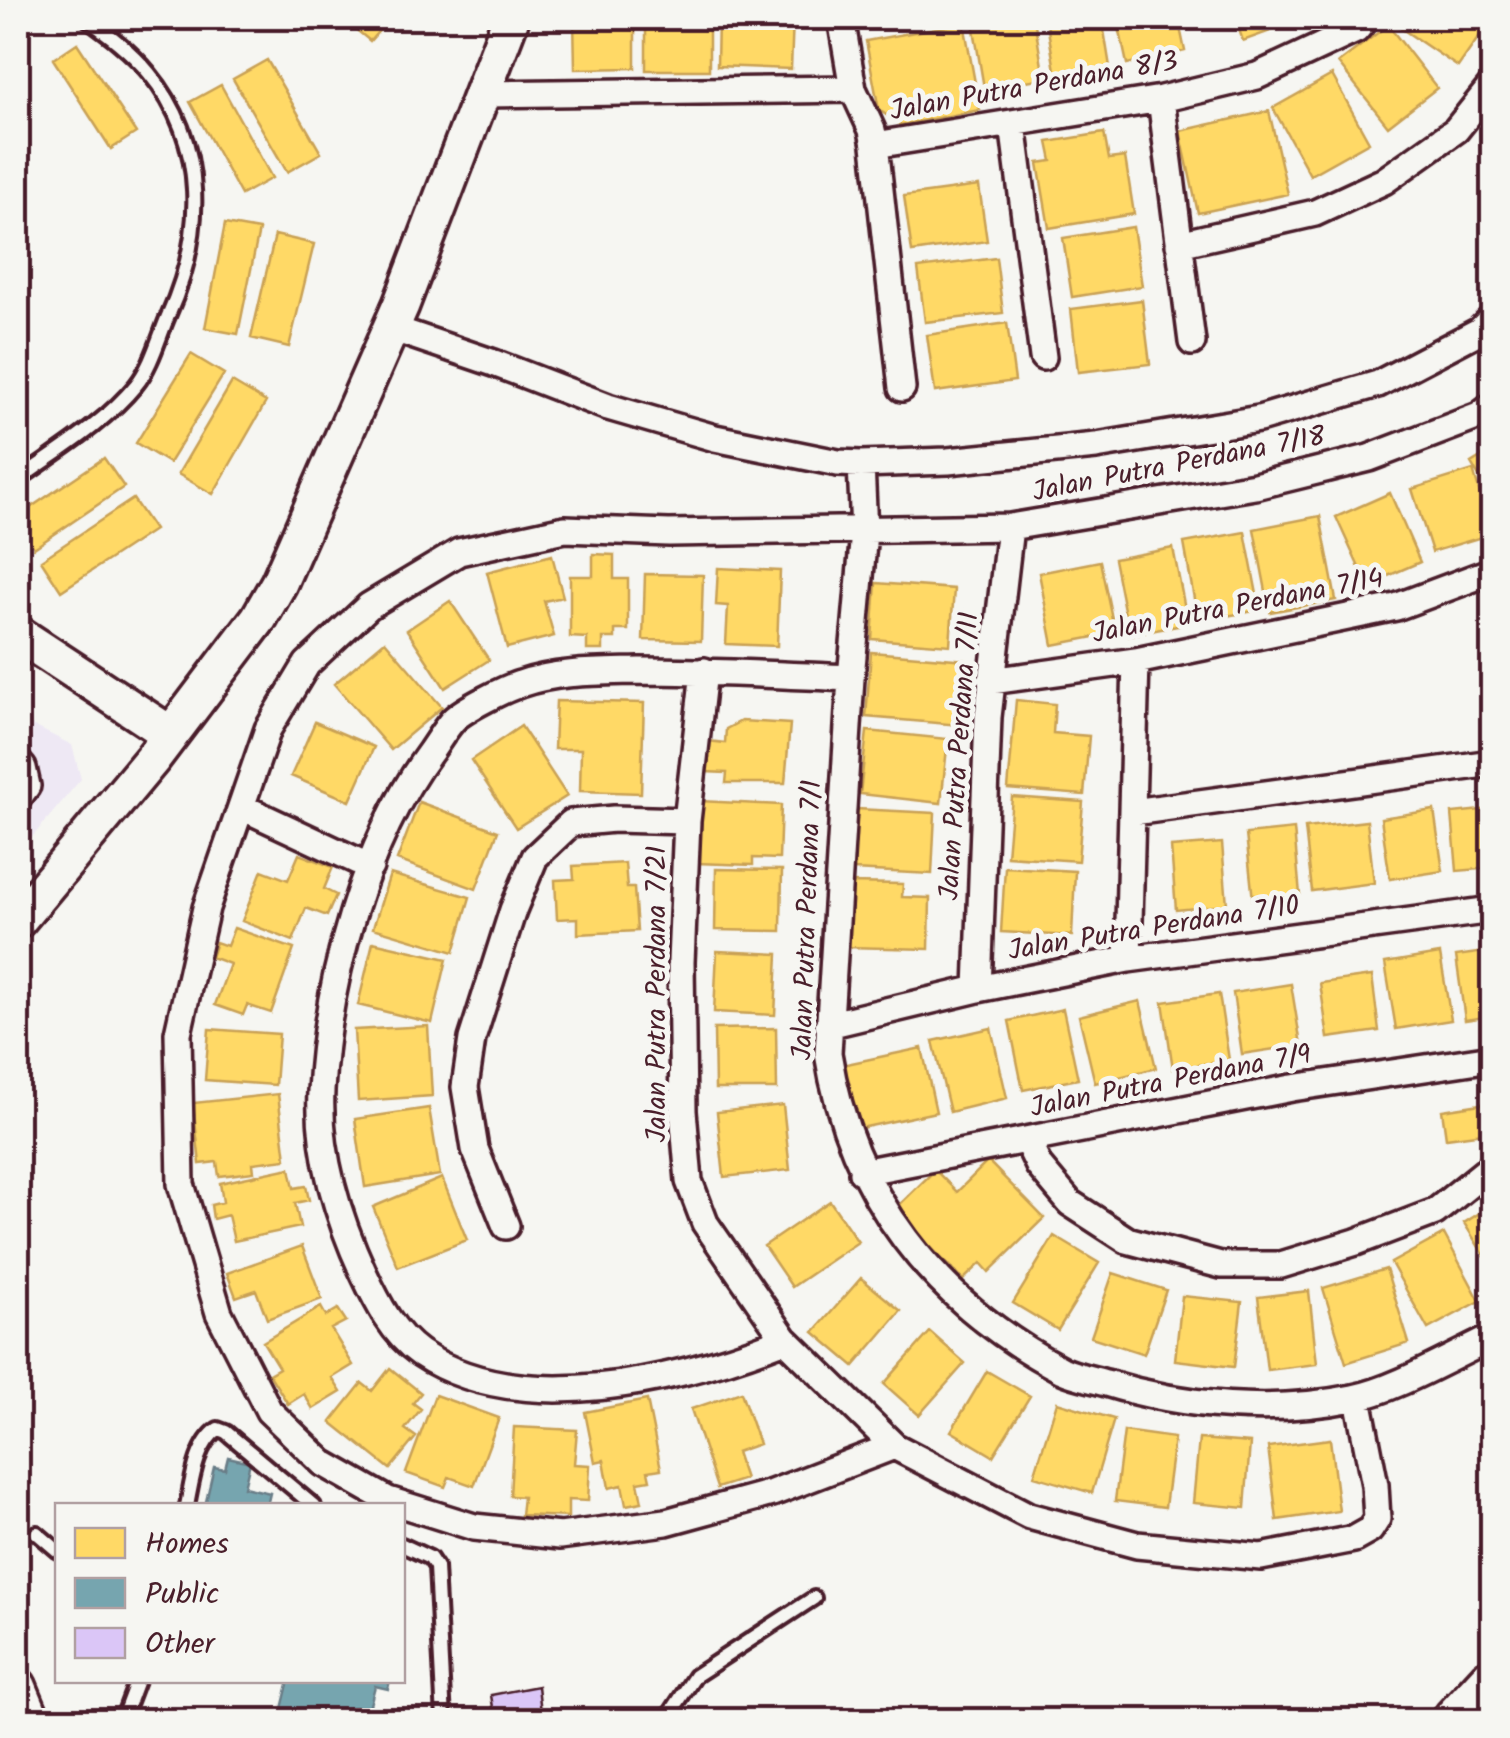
<svg xmlns="http://www.w3.org/2000/svg" width="1510" height="1738" font-family="Kalam,sans-serif">
<rect width="100%" height="100%" fill="#f6f6f2"/>
<filter id="ink" filterUnits="userSpaceOnUse"><feTurbulence type="fractalNoise" baseFrequency=".01" numOctaves="2"/><feDisplacementMap in="SourceGraphic" scale="20" xChannelSelector="R" yChannelSelector="G"/><feConvolveMatrix kernelMatrix="1 2 1 2 8 2 1 2 1" color-interpolation-filters="sRGB"/></filter>
<g filter="url(#ink)">
<path fill="#eee8f4" d="M18 718 72 745 81 779 18 854Z"/>
<path fill="#ffd966" stroke="#c9a154" stroke-width="2.5" d="M342 18H390L370 41Z
M574 18H635V68L575 69Z
M646 18H709V70H646Z
M718 18H793L791 69 717 66Z
M1007 18H1034L1044 78 984 88 973 23Z
M1046 18H1102L1110 67 1056 76Z
M1117 18H1178L1185 51 1127 64Z
M1235 18H1280L1284 26 1243 41Z
M1390 18H1492L1458 67 1389 20Z
M964 23 980 110 901 125 879 110 866 41Z
M1388 25 1437 88 1388 126 1338 63Z
M77 43 136 133 111 149 53 59Z
M267 60 321 153 287 172 233 79Z
M1332 75 1369 142 1310 175 1273 108Z
M221 85 272 178 241 195 190 102Z
M1269 111 1288 194 1198 213 1180 131Z
M1104 133 1109 159 1125 157 1134 214 1049 228 1038 163 1052 161 1048 142Z
M979 186 987 241 912 252 904 196Z
M225 224 259 230 238 334 205 328Z
M1133 227 1142 286 1072 297 1063 238Z
M275 235 314 244 289 347 251 338Z
M996 258 1003 313 925 322 918 268Z
M1142 300 1150 364 1078 372 1071 309Z
M1007 323 1015 381 935 392 927 335Z
M191 354 224 374 169 463 136 443Z
M232 382 266 402 213 494 178 474Z
M1492 450V499L1471 463Z
M104 458 124 487 34 548 18 523V516Z
M1473 470 1492 534 1432 552 1412 489Z
M1390 493 1420 562 1367 585 1336 517Z
M133 499 154 530 61 591 41 560Z
M1320 516 1336 600 1270 612 1254 529Z
M1245 532 1260 610 1198 621 1184 543Z
M1173 548 1188 624 1129 635 1114 559Z
M593 554 614 555V579H628V630H615V638H603V650H587V638L570 637V576H593Z
M552 555 563 597 544 601 554 636 507 648 487 572Z
M1100 561 1115 633 1053 645 1039 573Z
M718 568 780 571 777 646 726 644 728 606 716 605Z
M645 574 703 575 701 641 643 640Z
M876 583 954 589 950 645 872 639Z
M450 601 489 660 445 688 407 630Z
M385 641 442 707 391 750 334 684Z
M871 652 966 660 960 725 866 717Z
M1016 700 1055 704 1053 733 1089 736 1084 795 1008 789Z
M556 701 644 703 641 793 580 791 581 749H554Z
M741 721 790 724 785 783H726L727 773 705 772 708 741 725 743 726 729Z
M315 722 374 747 350 801 291 776Z
M521 726 567 796 516 828 471 760Z
M867 731 948 739 941 803 860 794Z
M1012 797 1083 802 1078 861 1007 856Z
M699 801 781 805 779 859 753 858V865L696 863Z
M419 802 498 831 476 889 397 860Z
M856 809 935 813 932 874 853 870Z
M1492 809V868L1457 871 1452 813Z
M1434 810 1443 871 1390 879 1381 818Z
M1367 821 1374 883 1312 891 1305 828Z
M1294 829 1300 895 1253 900 1246 834Z
M1222 843 1227 905 1176 910 1171 847Z
M299 854 333 867 324 889 336 895 327 916 306 908 293 941 242 921 262 870 288 880Z
M625 863 627 888H634L637 931 578 934V918L557 919 555 880 574 879 573 866Z
M1005 867 1075 871 1072 936 1001 932Z
M716 869 782 870 781 931 715 930Z
M390 874 470 897 454 952 373 928Z
M847 883 903 884 902 897 930 898 929 949 845 947Z
M234 928 294 949 271 1013 247 1005 243 1015 215 1005 230 964 211 957 216 942 227 946Z
M373 942 447 959 432 1023 358 1005Z
M717 951 778 954 775 1015 714 1012Z
M1492 951V1016L1465 1020 1456 956Z
M1440 954 1451 1020 1396 1029 1385 963Z
M1372 976 1379 1031 1328 1038 1320 983Z
M1291 984 1301 1045 1242 1054 1233 993Z
M1219 994 1229 1060 1173 1069 1163 1002Z
M1140 1001 1156 1068 1095 1083 1079 1016Z
M1063 1009 1078 1079 1023 1090 1009 1021Z
M428 1026 432 1096 358 1101 354 1030Z
M776 1028 777 1089H715L714 1029Z
M991 1028 1007 1098 950 1112 933 1041Z
M209 1029 279 1034 275 1085 205 1080Z
M922 1048 936 1112 856 1129 842 1065Z
M278 1094 286 1159 253 1163 254 1172 219 1176 217 1162 200 1164 193 1103Z
M1487 1103 1491 1132 1446 1138 1442 1110Z
M783 1105 790 1170 724 1177 717 1112Z
M429 1108 440 1175 365 1187 355 1119Z
M988 1161 1044 1218 989 1272 981 1263 963 1280 894 1210 935 1170 957 1192Z
M290 1168 294 1188 306 1186 309 1200 295 1203 300 1227 234 1241 228 1215 213 1219 211 1205 223 1202 220 1183Z
M442 1178 467 1240 398 1267 373 1207Z
M830 1201 858 1242 792 1287 764 1246Z
M1492 1205V1268L1464 1223Z
M1444 1234 1480 1301 1428 1329 1391 1263Z
M1054 1236 1099 1263 1058 1330 1013 1303Z
M302 1246 322 1299 267 1319 256 1290 236 1297 227 1273Z
M1386 1269 1409 1343 1346 1363 1323 1288Z
M1113 1273 1166 1290 1144 1354 1091 1337Z
M861 1278 901 1311 854 1366 814 1332Z
M1309 1291 1317 1364 1267 1370 1258 1297Z
M1182 1296 1242 1302 1234 1367 1175 1360Z
M321 1307 326 1316 338 1309 346 1321 331 1329 353 1365 332 1378 341 1392 313 1409 304 1394 288 1404 269 1374 279 1368 263 1342Z
M930 1332 965 1363 919 1415 884 1384Z
M390 1368 421 1393 413 1403 421 1409 405 1429 416 1437 390 1469 331 1422 362 1383 372 1391Z
M987 1371 1030 1396 993 1456 951 1431Z
M741 1392 759 1444 736 1452 745 1479 717 1488 691 1409Z
M435 1395 499 1418 474 1486 449 1477 445 1487 406 1473Z
M647 1400 661 1469 648 1471 650 1480 638 1482 642 1502 626 1505 622 1485 609 1488 604 1460 595 1462 585 1412Z
M1057 1402 1114 1419 1092 1493 1034 1476Z
M514 1427 577 1430 574 1464 590 1465 588 1501 568 1500V1517L521 1515 523 1497 510 1496Z
M1124 1431 1174 1438 1165 1507 1115 1501Z
M1199 1439 1250 1443 1245 1508 1193 1503Z
M1330 1439 1339 1511 1277 1520 1268 1447Z"/>
<path fill="#76a5af" stroke="#697d87" stroke-width="2.5" d="M228 1457 250 1462 244 1487 270 1493 267 1506H205L214 1467 225 1469Z
M289 1680H390L388 1689 375 1686 366 1720H312L281 1713Z"/>
<path fill="#dbc6f7" stroke="#4a1f2b" stroke-width="2.5" d="M538 1686 541 1712 495 1720 491 1695Z"/>
<g fill="none" stroke-linecap="round" stroke-linejoin="round">
<defs>
<path id="lane" d="M18 480C58 451 104 424 136 385 151 367 159 337 168 316 204 236 208 144 149 73 131 51 108 34 86 18
M187 1506C192 1481 196 1444 218 1429L226 1432 314 1506
M37 1533 58 1551
M402 1545 430 1558 436 1567 444 1720
M122 1720 137 1680
M666 1720 695 1676 814 1598"/>
<path id="street" d="M841 18 853 89 872 130 875 145 902 388
M482 94 853 89
M1161 99 1192 342
M1013 124 1043 357
M875 145 1161 99 1257 76 1356 30 1366 18
M1179 244 1315 213 1384 181 1456 130 1492 85
M391 328 494 363 608 407 715 438 838 463 861 464 948 461 1096 446 1259 419 1378 384 1479 331 1492 318
M861 464 864 532 851 678 828 1053C850 1195 935 1303 1062 1370 1075 1376 1092 1379 1106 1383 1184 1407 1273 1414 1353 1398 1395 1390 1452 1356 1492 1338
M704 671 687 821 681 962 683 1111 689 1181 705 1223 785 1339 894 1446 1029 1516 1137 1545 1261 1557 1354 1539 1370 1530 1377 1519 1375 1485 1358 1398
M991 681 1136 661 1396 607 1492 571
M18 762 23 768 27 786 18 798
M242 807 370 867
M1133 812 1492 763
M1128 959 1136 661
M978 989 988 717 1010 527
M828 1025 978 989 1128 959 1492 910
M1027 1141 1039 1166 1070 1203 1127 1240 1221 1265H1281L1356 1242 1435 1212 1492 1166
M862 1172 1292 1088 1492 1058
M506 1226 475 1149 465 1087 472 1039 513 910 535 857 571 823 614 819 687 821
M785 1339C681 1380 520 1420 420 1353 393 1334 377 1302 364 1274 338 1218 318 1153 321 1091 327 979 364 841 431 751 438 741 445 729 453 720 464 709 504 689 520 684 557 671 601 672 639 671 710 671 780 675 851 678
M894 1446 772 1493 666 1522 560 1536 474 1527 388 1500 323 1463 269 1411 219 1313 181 1184 178 1033 206 908 268 729 307 664 369 606 459 552 565 529 669 533 1010 527 1255 486 1369 458 1479 416 1492 406"/>
<path id="secondary" d="M18 634 170 734
M18 920 153 758 259 618 279 583 401 305 511 18
M18 1686 32 1720"/>
<path id="highway" d="M1456 1720 1492 1681"/>
</defs>
<use href="#lane" stroke="#4a1f2b" stroke-width="20"/>
<use href="#street" stroke="#4a1f2b" stroke-width="32"/>
<use href="#secondary" stroke="#4a1f2b" stroke-width="42"/>
<use href="#highway" stroke="#4a1f2b" stroke-width="52"/>
<use href="#lane" stroke="#f6f6f2" stroke-width="12"/>
<use href="#street" stroke="#f6f6f2" stroke-width="25"/>
<use href="#secondary" stroke="#f6f6f2" stroke-width="35"/>
<use href="#highway" stroke="#f6f6f2" stroke-width="45"/>
</g>
</g>
<g text-anchor="middle" dominant-baseline="central" stroke-width="10" stroke-linejoin="round" paint-order="stroke">
<g font-size="28" fill="#4a1f2b" stroke="#f6f6f2">
<text transform="translate(1034 87) rotate(-10)">Jalan Putra Perdana 8/3</text>
<text transform="translate(1179 465) rotate(-11)">Jalan Putra Perdana 7/18</text>
<text transform="translate(1238 607) rotate(-11)">Jalan Putra Perdana 7/14</text>
<text transform="translate(960 756) rotate(-86)">Jalan Putra Perdana 7/11</text>
<text transform="translate(808 920) rotate(-88)">Jalan Putra Perdana 7/1</text>
<text transform="translate(1154 929) rotate(-9)">Jalan Putra Perdana 7/10</text>
<text transform="translate(657 994) rotate(-90)">Jalan Putra Perdana 7/21</text>
<text transform="translate(1171 1082) rotate(-11)">Jalan Putra Perdana 7/9</text>
</g>
</g>
<rect width="1510" height="1738" fill="none" stroke="#f6f6f2" stroke-width="60"/>
<rect x="30" y="30" width="1450" height="1678" fill="none" stroke="#4a1f2b" stroke-width="4" filter="url(#ink)"/>
<rect x="55" y="1503" width="350" height="180" fill="#f6f6f2" stroke="#b1a0a2" stroke-width="2.5"/>
<rect x="75" y="1528" width="50" height="30" fill="#ffd966" stroke="#b1a0a2" stroke-width="2.5"/>
<text x="145" y="1553" font-size="30" fill="#4a1f2b">Homes</text>
<rect x="75" y="1578" width="50" height="30" fill="#76a5af" stroke="#b1a0a2" stroke-width="2.5"/>
<text x="145" y="1603" font-size="30" fill="#4a1f2b">Public</text>
<rect x="75" y="1628" width="50" height="30" fill="#dbc6f7" stroke="#b1a0a2" stroke-width="2.5"/>
<text x="145" y="1653" font-size="30" fill="#4a1f2b">Other</text>
</svg>
